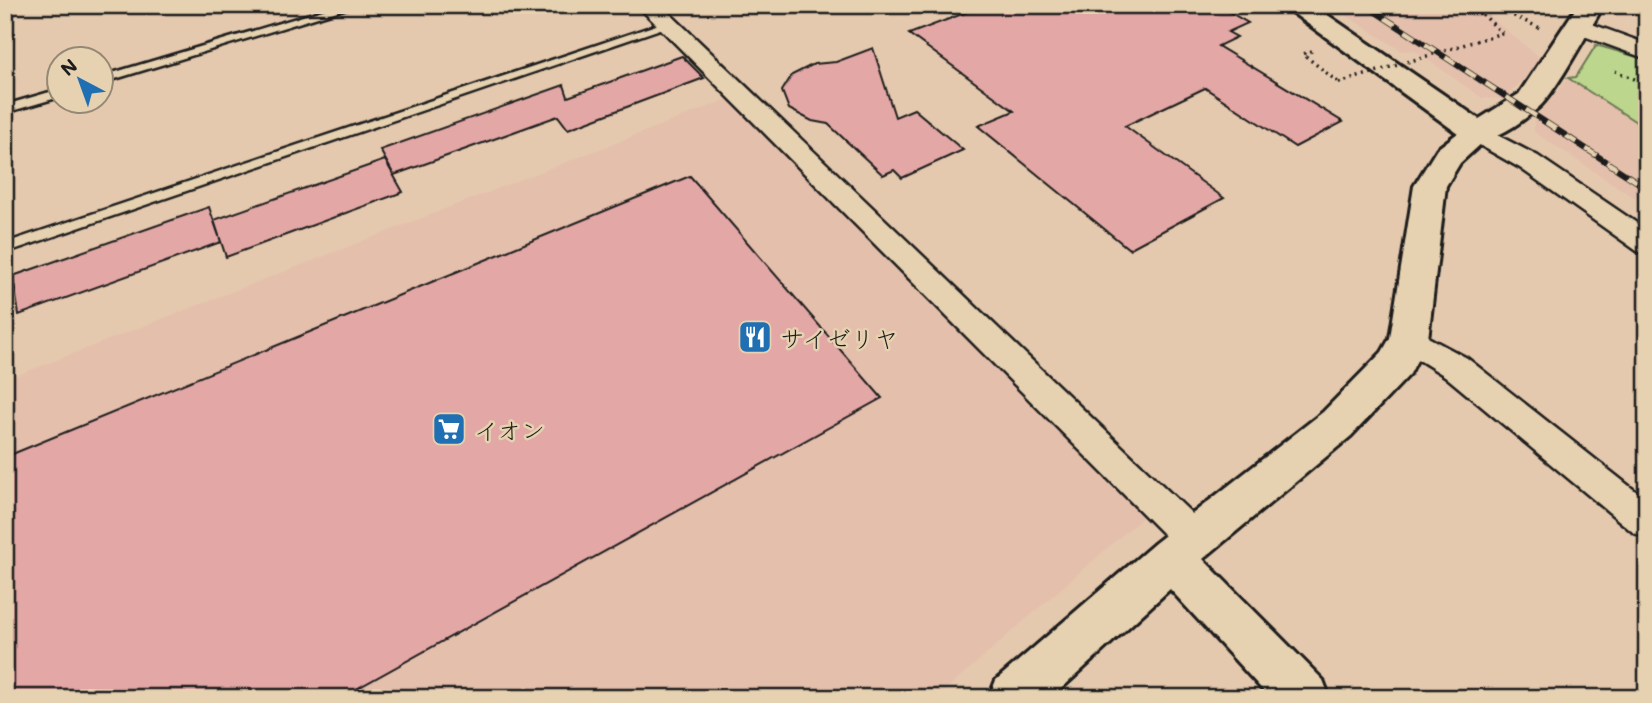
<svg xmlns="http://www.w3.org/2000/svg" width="1652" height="703" font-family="Mali,'Klee One',sans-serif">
<rect width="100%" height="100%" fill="#e5c9ae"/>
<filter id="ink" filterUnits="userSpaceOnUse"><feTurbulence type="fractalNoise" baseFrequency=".0143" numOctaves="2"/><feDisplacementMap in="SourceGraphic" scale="14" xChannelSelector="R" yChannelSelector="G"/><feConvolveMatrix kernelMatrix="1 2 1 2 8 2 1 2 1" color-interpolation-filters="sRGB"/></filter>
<g filter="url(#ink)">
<path fill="#e4bfac" d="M1330 5H1475L1543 60 1504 99 1482 98 1414 50 1402 51Z
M1568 78 1647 129V206L1534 132V120Z
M731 98 1144 516 936 698H5V380Z"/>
<path fill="#bcd68d" stroke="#6c7954" stroke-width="2" d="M1596 45 1647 60V129L1568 78 1576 77Z"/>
<path fill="#e3a8a6" stroke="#1c1c1c" stroke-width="2" d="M986 5H1217L1248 23 1228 32 1237 37 1218 46 1343 122 1295 147 1205 88 1125 126 1224 198 1129 249 978 126 1014 111 909 34Z
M873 48 895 117 914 109 963 150 902 178 894 170 883 175 828 124 812 121 789 109 782 91 792 75 814 64 836 62Z
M682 56 704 78 568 129 558 116 394 175 380 150 564 85 568 97Z
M385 160 403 192 226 257 214 220Z
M690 176 882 398 340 698H5V457Z
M209 207 221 242 19 315 13 276Z"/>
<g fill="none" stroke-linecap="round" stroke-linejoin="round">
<defs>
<path id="service" d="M340 5H357L102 83V76Z
M665 22 675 24 5 253V243Z
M60 89V97L5 113V105Z"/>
<path id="minor" d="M637 5H661L1208 529 1213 541 1208 553 1195 558 1182 553Z
M1578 19 1647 44V59L1570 31 1567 26Z
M1478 125 1538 156 1647 230V254L1637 251 1520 168 1469 139 1465 133 1469 127Z
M1409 327 1467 358 1647 500V538L1634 533 1445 376 1398 347 1393 339 1398 331Z"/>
<path id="tertiary" d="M1478 123 1489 126 1493 133 1460 163 1446 186 1428 339 1410 374 1351 436 1203 559 1323 680 1330 698H1270L1170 589 1051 698H989L996 680 1155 543 1323 412 1382 352 1390 338 1414 186 1437 149 1467 126Z"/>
<path id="secondary" d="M1282 5H1313L1479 119 1519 94 1578 5H1604C1590 28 1556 92 1539 107 1522 122 1490 146 1467 140Z"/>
</defs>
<use href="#service" stroke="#1c1c1c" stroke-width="5"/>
<use href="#minor" stroke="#1c1c1c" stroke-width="5"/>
<use href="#tertiary" stroke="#1c1c1c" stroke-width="6"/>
<use href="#secondary" stroke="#1c1c1c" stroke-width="6"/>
<path stroke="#1c1c1c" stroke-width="3.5" stroke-dasharray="2 4.5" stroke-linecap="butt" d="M1473 5 1502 33
M1490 5 1540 28
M1312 51 1303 54 1339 83
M1615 71 1647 84"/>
<use href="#service" fill="#e6d1b0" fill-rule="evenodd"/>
<use href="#minor" fill="#e6d1b0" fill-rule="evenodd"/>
<use href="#tertiary" fill="#e6d1b0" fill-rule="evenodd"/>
<use href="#secondary" fill="#e6d1b0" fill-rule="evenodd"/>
<defs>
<path id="rail-far1" d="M1365 5 1645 187"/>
<path id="rail" d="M1642 185 1647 188"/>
</defs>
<use href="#rail-far1" stroke="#1c1c1c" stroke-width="6"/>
<use href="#rail" stroke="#1c1c1c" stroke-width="8"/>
<use href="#rail-far1" stroke="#e6d1b0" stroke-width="4.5" stroke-dasharray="12" stroke-linecap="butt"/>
<use href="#rail" stroke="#e6d1b0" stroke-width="5" stroke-dasharray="15" stroke-linecap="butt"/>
<path stroke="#1c1c1c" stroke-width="3.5" stroke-dasharray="2 4.5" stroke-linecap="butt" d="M1339 83 1502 33"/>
</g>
</g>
<defs>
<symbol id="restaurant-square" viewBox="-11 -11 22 22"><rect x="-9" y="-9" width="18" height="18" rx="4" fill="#1f6fb2" stroke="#e6d1b0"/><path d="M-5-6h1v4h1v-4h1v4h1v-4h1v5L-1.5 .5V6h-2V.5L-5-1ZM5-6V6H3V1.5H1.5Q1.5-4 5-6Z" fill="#fff"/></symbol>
<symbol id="supermarket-square" viewBox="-11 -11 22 22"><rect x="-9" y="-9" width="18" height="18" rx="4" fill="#1f6fb2" stroke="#e6d1b0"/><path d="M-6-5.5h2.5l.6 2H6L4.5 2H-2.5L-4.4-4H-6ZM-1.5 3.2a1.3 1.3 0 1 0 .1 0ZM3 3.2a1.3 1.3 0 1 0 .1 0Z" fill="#fff"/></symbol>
</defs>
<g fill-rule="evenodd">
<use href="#restaurant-square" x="736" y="318" width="38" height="38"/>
<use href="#supermarket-square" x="430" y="410" width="38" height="38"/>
</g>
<g text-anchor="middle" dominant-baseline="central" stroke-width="5" stroke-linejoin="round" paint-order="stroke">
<g font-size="24" fill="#1c1c1c" stroke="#e6d1b0" text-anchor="start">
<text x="780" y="337">サイゼリヤ</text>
<text x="474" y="429">イオン</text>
</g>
</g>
<rect width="1652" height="703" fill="none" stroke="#e6d1b0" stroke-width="28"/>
<rect x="14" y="14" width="1624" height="675" fill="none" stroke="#1c1c1c" stroke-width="2.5" filter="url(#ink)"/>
<g transform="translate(80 80) rotate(319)"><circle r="33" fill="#e6d1b0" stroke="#958975" stroke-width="2"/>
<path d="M0-5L12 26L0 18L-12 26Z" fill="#1f6fb2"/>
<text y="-10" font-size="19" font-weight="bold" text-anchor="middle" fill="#1c1c1c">N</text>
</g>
</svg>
